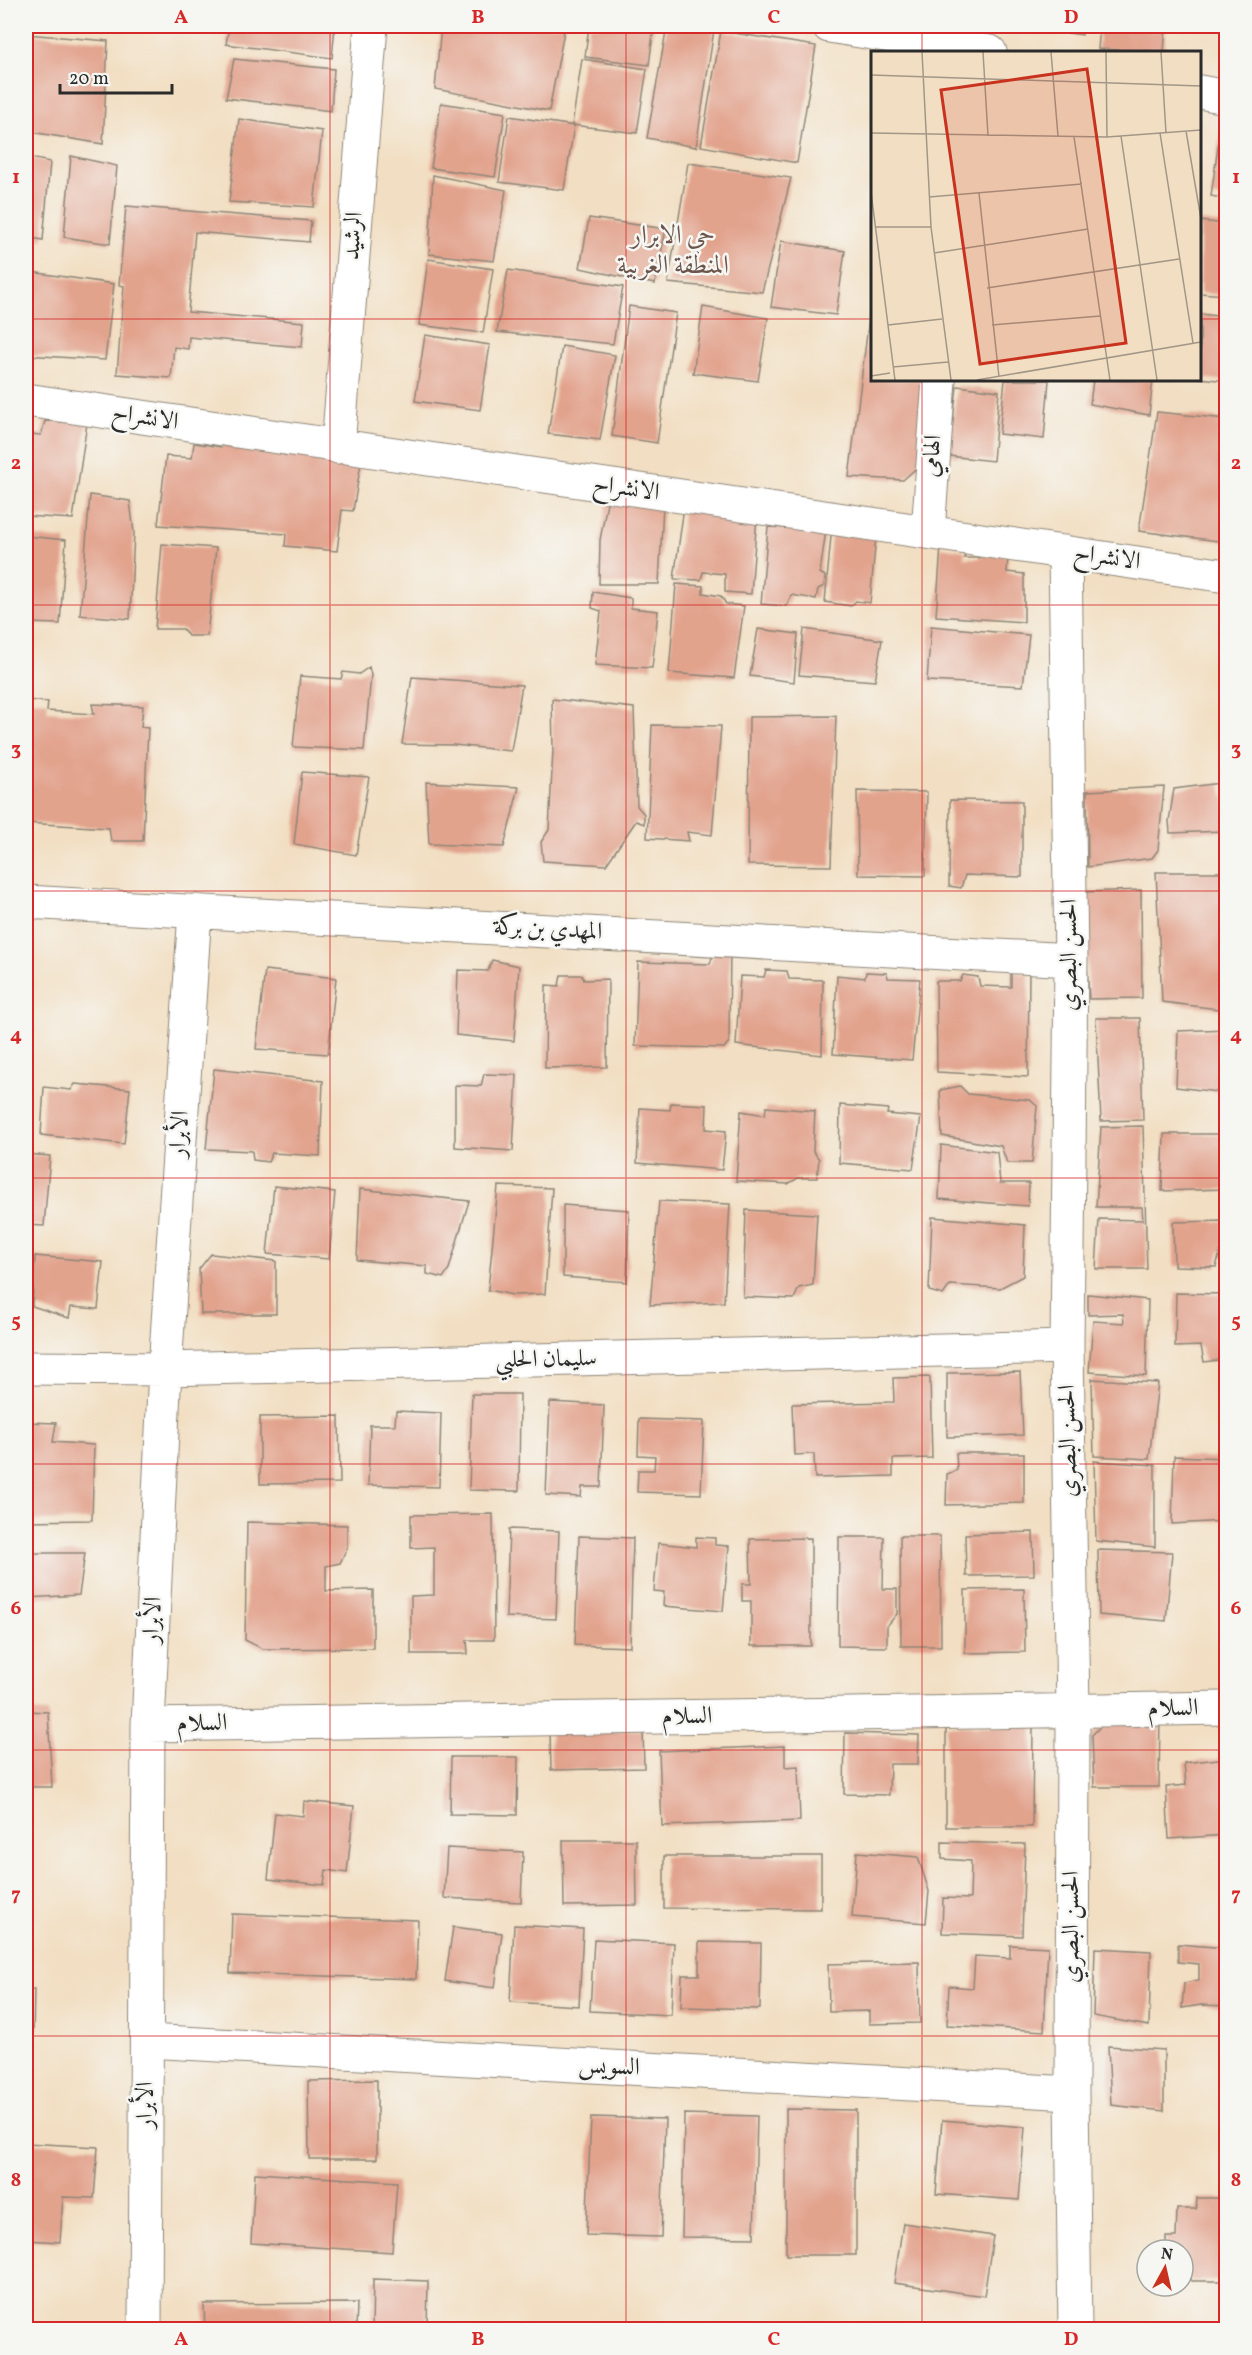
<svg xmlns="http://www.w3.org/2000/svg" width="1252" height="2355" font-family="Vollkorn,Amiri,serif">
<rect width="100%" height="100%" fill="#f6f6f2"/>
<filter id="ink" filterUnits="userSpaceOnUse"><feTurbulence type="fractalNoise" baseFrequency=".0167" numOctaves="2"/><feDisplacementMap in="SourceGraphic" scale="12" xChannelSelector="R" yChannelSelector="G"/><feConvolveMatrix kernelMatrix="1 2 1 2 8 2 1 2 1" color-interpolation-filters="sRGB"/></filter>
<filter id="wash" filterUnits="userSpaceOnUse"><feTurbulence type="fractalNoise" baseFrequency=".008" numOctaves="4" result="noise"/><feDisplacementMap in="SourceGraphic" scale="24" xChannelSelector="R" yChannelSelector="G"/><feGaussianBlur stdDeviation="1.35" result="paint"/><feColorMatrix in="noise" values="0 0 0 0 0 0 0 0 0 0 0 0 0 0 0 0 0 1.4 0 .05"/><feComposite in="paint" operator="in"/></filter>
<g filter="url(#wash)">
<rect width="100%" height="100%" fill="#f2dfc3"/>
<g id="blocks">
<path fill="#e2a38d" d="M229 26H335L332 58 226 44Z
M441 26H565L549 111 435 89Z
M589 26H654L649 65 585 57Z
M667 26H694L714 30 696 147 647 138Z
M1017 26H1083L1082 35Z
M1100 26H1166L1164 52 1098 49Z
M721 31 816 46 797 163 701 146Z
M26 34 108 41 103 144 26 131Z
M234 59 334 69 331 111 226 98Z
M582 59 647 69 637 133 572 125Z
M441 103 505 113 495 177 431 168Z
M1223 111 1226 112V199L1211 196Z
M509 116 574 126 564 190 499 182Z
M239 119 322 131 314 207 229 202Z
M71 156 117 166 110 244 64 237Z
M26 157 50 162 43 240 26 237Z
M688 163 791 178 762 292 668 283Z
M433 175 506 190 494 261 429 254Z
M126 206 311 221 309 242 195 232 188 312 304 322 302 347 189 337 188 349 174 347 171 378 117 374 124 286 119 285Z
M589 218 666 229 655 284 580 268Z
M1200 221 1226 224V295L1200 293Z
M781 241 845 251 836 315 771 307Z
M428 259 493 269 483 333 419 325Z
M508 270 623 287 613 344 497 332Z
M31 272 114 284 105 360 26 355V314Z
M629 306 676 313 657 443 612 436Z
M703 307 768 318 758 381 693 373Z
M870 310H872V380H926L921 464 903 480 849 477Z
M1200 314 1226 317V381L1200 378Z
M425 335 490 345 480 410 415 401Z
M562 346 615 355 600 440 548 434Z
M1005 380H1049L1044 439 999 434Z
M1093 380H1153L1149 415 1090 404Z
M957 386 999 391 993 461 949 456Z
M1157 412 1226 419V542L1139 531Z
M45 421 87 423 73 519 26 516 30 434 41 435Z
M233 439 284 446V455L362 457 353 511 342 510 337 551 285 546 286 534 158 525 166 456 192 458 194 443 221 447Z
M90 495 130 501 134 533 130 619 80 615Z
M608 497 663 505 659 584H599L600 540Z
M684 507 757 516 751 594 725 592V574L703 572 701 580 674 579Z
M832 525 876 536 870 603 856 601 851 606 825 602Z
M768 527 826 530 820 573 825 576 824 586 818 589 816 599 791 595 787 606 761 604Z
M26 536 66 540 60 624 26 623Z
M162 544 216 548 207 636H188L183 629H155Z
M941 547 965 551 964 558H979L984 552 1008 556 1007 572 1024 574V622L936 616Z
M676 584 703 586V593L721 596 726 604 744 606 734 678 669 673Z
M593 592 631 598V608L658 611 652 668 595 665 601 611 592 608Z
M931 626 1029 635 1023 686 927 681Z
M758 629 798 634 794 682 750 676Z
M804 629 882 640 875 681 799 675Z
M369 667 371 675 364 750 293 747 300 676 341 679 343 672 359 674Z
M412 677 522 685 511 751 454 745 402 744Z
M552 699 634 708 637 806 644 814V824L636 821 606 865 543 861 541 842 549 830 553 750Z
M26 700 48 702 47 711 94 714 92 704 143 706 141 727 148 728 143 841H111L109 828 26 823Z
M836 716 831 866 748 865 749 717Z
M652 725 721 726 712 835 687 832 689 841 647 838Z
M302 772 369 777 356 855 294 844Z
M426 782 519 787 504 847 429 844Z
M1220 783 1226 806V831L1170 833 1169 821 1174 789Z
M1164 787 1158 850 1152 858 1088 867 1087 791Z
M857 791 927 792 925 876 858 875Z
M950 800 1022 801V877L965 875 961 888 949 886Z
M1156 872H1226V1010L1162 1002Z
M1141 890 1142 998 1089 999 1083 892Z
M730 948 729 1042 724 1048 635 1046 638 962 710 964 715 949Z
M492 960 519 966 514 1041 456 1035 458 970 488 971Z
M265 970 336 978 328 1054 256 1049Z
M766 970 787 971 789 979 823 980 822 1055 736 1045 740 976 764 977Z
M866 972 887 973 888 978 920 979 912 1060 833 1054 837 975 865 978Z
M1011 972 1029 974 1028 1077 937 1072 936 981H960L963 975 978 977 980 986 1011 987Z
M561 975H582L584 980 608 979 607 1067 545 1068 546 985 559 986Z
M1096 1018H1140L1143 1120 1101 1121Z
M1226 1029V1093L1176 1087 1178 1031Z
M214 1069 323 1081 320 1156 272 1153 268 1162 253 1160 252 1151 206 1149Z
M484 1074 517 1075 513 1151 455 1147V1085L481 1086Z
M75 1084 130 1089 124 1144 41 1135 44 1087 71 1090Z
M960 1086 968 1094 1030 1100 1037 1106 1032 1163H1007L1001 1146 942 1136 940 1090Z
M671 1103 707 1105 706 1129 726 1131 722 1170 637 1163 640 1108 670 1110Z
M840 1105 888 1109 887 1114 921 1117 913 1169 839 1163Z
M766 1107 815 1111 813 1151 819 1159 817 1178H798L788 1184 736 1181 741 1111 765 1115Z
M1143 1126 1147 1269H1096L1099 1219 1143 1220 1142 1207H1096L1101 1127Z
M1164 1134H1226V1189L1162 1191Z
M941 1145 997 1152 1000 1183H1029L1028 1206 939 1199Z
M26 1154 50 1156 44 1226 26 1225Z
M274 1186 335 1192 329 1259 267 1254Z
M498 1186 552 1188 545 1294 513 1295 488 1290Z
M360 1189 469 1201 449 1269 443 1278 427 1274V1266L357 1260Z
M659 1201 730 1204 724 1302 650 1305Z
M563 1205 629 1210 627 1282 563 1277Z
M746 1210 817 1214 813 1285 799 1288 794 1299 743 1297Z
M932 1217 1025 1225 1023 1276 1000 1288 950 1285 943 1295 929 1291Z
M1226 1221V1251L1220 1252 1216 1267 1174 1266 1173 1222Z
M211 1254 276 1261V1314H201L199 1269Z
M35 1256 103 1262 98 1309 71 1307 69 1318 32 1306Z
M1176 1293 1226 1294V1359L1204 1362 1201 1346 1175 1347Z
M1088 1294 1148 1300 1146 1376 1089 1372 1093 1321 1124 1323 1123 1314 1088 1315Z
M1020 1372 1023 1435 947 1437V1373Z
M930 1377 932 1458 893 1459V1476L815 1478 814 1454 794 1455 792 1404 894 1402 893 1378Z
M1092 1379 1158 1383 1149 1459 1094 1456Z
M472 1394H520L519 1491 469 1490Z
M550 1402 604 1405 601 1487H582L581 1497 546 1495Z
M396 1411 441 1413 439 1487 368 1485 370 1425H395Z
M339 1416 340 1483 260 1484V1417Z
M639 1419 704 1421 701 1494 637 1492 638 1470H654L655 1456 638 1455Z
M26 1422 56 1423 53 1442 94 1445 92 1520 26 1521Z
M956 1453H1024V1503L946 1505 947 1474 957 1470Z
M1174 1456 1226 1458V1521L1172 1524Z
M1094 1461 1155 1465V1547L1096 1541Z
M493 1514 494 1640H467L468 1654H411V1596L434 1595V1547L411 1548V1515Z
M247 1522 347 1525V1548L340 1563 326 1566V1591L373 1590V1648L263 1649 245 1640Z
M509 1529 559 1531 556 1619 506 1617Z
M1033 1532 1034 1575 966 1576 965 1534Z
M579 1536 633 1538 630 1647 575 1645Z
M900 1536H940L941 1646H901Z
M696 1537 715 1538V1545L729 1546 723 1611 663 1606 664 1592 654 1591 658 1543 696 1547Z
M839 1537H884L883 1589H897V1614L887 1626V1647L838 1646Z
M811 1538V1646H751V1601H742V1584H751L750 1539Z
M1098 1550 1172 1552 1166 1621 1099 1615Z
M26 1553H85L79 1595 26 1598Z
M1024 1589 1025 1652 965 1653V1590Z
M26 1711 48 1712 52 1787H26Z
M1160 1715 1159 1787H1094L1092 1735 1108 1719Z
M946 1726H1033L1032 1827H946Z
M643 1730 644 1768 551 1770 550 1732Z
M845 1733 919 1735 918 1764H890L889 1795 844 1794Z
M785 1746V1767L798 1766 800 1821 662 1826 659 1751Z
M451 1757H518L517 1815 450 1814Z
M1226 1758V1835L1169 1839 1166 1787 1186 1785 1184 1763Z
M304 1801 354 1806 347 1873 326 1870 324 1885 268 1879 275 1813 303 1816Z
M563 1840H636L637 1905 564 1906Z
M942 1842 1025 1844 1022 1936 942 1933 943 1898 970 1899 971 1861 942 1859Z
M447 1848 523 1852 521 1902 444 1898Z
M857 1852 918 1857 929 1891 926 1923 852 1917Z
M664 1856H821V1909L664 1908Z
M232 1914 418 1920 416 1979 230 1973Z
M514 1925 583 1929 579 2006 510 2002Z
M453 1927 502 1933 495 1988 445 1981Z
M594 1939 674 1943 671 2015 590 2011Z
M699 1942 761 1943 760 2009 681 2007 682 1975H699Z
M1178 1944 1226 1948V2006L1201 2005 1182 2008 1184 1983 1199 1980V1964L1178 1962Z
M1010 1945 1048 1947 1044 2031 947 2025 949 1986 973 1988 975 1956 1010 1958Z
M1095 1948 1151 1951 1149 2026 1093 2016Z
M919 1962 920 2023 869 2024V2011L829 2012 828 1964Z
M26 1989H34L32 2088H26Z
M1108 2046 1164 2050V2111L1111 2105Z
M377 2080V2159H309L308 2081Z
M786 2109 856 2110V2255H786Z
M684 2114 757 2116 754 2238 682 2237Z
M591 2117 665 2119 661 2237 586 2235Z
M942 2120 1025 2127 1019 2200 936 2194Z
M26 2143 98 2147 94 2198 63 2197 60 2242 26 2240Z
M255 2173 397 2182 392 2252 251 2243Z
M1197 2198H1226V2281H1191L1183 2266V2250H1166V2237H1176L1177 2209H1196Z
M903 2223 993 2236 984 2296 894 2283Z
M373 2279 428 2281 427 2330H372Z
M357 2303 356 2330H205L204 2304Z"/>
</g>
</g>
<g filter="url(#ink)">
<use href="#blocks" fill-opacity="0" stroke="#8e8577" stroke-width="1.5"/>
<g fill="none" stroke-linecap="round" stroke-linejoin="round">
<defs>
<path id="street" d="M829 26 990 52
M1200 92 1226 97
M26 400 1226 576
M338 447 371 26
M928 532 939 380
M1065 552 1071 960 1067 1347 1073 1711 1072 2093 1075 2330
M26 902 1071 960
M26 1368 165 1369 1067 1347
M148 1725 1226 1708
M147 2041 1072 2093
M145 2330 148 1725 165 1369 195 911"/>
</defs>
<use href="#street" stroke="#8e8577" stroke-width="35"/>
<use href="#street" stroke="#fff" stroke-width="33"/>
</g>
</g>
<path fill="none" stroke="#d62828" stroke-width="1.5" stroke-opacity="0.55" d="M330 26V2330M626 26V2330M922 26V52M26 319H872M1200 319H1226M922 380V2330M26 605H1226M26 891H1226M26 1178H1226M26 1464H1226M26 1750H1226M26 2036H1226"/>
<g text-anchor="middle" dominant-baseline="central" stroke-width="5" stroke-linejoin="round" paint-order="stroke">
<g font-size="24" fill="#2b2b2b" stroke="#f6f6f2">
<text transform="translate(354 236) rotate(-86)">الرشيد</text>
<text transform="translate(145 418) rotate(9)">الانشراح</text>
<text transform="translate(933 456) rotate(-86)">الهامي</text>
<text transform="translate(626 489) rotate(8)">الانشراح</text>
<text transform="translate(1107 558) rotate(8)">الانشراح</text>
<text transform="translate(548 930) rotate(3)">المهدي بن بركة</text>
<text transform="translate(1070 955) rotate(-90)">الحسن البصري</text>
<text transform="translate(180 1134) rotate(-86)">الأبرار</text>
<text transform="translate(546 1360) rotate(-1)">سليمان الحلبي</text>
<text transform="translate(1069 1441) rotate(-91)">الحسن البصري</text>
<text transform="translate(153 1620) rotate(-87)">الأبرار</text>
<text transform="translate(1173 1709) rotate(-1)">السلام</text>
<text transform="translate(687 1717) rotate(-1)">السلام</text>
<text transform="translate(202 1724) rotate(-1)">السلام</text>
<text transform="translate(1072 1927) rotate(-90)">الحسن البصري</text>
<text transform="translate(609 2067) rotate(3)">السويس</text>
<text transform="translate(146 2105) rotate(-90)">الأبرار</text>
</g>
<g font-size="26" fill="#6b554d" stroke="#f6f6f2">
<text x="673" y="236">حي الابرار<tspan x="673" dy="30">المنطقة الغربية</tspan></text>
</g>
</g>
<g transform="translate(871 51)">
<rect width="330" height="330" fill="#f2dfc3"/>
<path fill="none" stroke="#a29786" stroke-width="1.5" d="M51 1 60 176 80 329M112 1 117 85M180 1 187 85M235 1 236 86M290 1 295 82M0 24 330 35M315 80 330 168M0 82 236 86 330 79M289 82 322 292M250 85 286 329M203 86 239 329M225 86 245 217M0 141 24 329M108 142 128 326M58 146 211 133M5 176H60M63 202 217 178M116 237 308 208M17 274 71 268M121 274 229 265M22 316 77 311M0 325 19 322M106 329 330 291"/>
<path fill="#c8321e" fill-opacity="0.15" stroke="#c8321e" stroke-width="3" d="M216 18 255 292 109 313 70 39Z"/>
<rect width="330" height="330" fill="none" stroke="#2b2b2b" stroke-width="3"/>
</g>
<rect width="1252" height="2355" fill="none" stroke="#f6f6f2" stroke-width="66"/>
<g transform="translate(1165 2268) rotate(8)"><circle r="28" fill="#f6f6f2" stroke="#a5a5a2" stroke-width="1.5"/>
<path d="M0-4.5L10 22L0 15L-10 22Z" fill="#c8321e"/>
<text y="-9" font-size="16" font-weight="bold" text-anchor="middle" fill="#2b2b2b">N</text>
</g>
<path d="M60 84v9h112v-9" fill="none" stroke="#2b2b2b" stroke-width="3"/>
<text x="69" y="84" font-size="18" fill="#2b2b2b" stroke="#f6f6f2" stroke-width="4.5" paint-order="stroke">20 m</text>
<rect x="33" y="33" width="1186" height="2289" fill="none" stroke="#d62828" stroke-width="2"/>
<g font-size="20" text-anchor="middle" font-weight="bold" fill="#d62828">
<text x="181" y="23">A</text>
<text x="478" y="23">B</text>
<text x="774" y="23">C</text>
<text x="1071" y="23">D</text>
<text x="16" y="183">1</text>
<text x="1236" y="183">1</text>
<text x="16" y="469">2</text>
<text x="1236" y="469">2</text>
<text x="16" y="755">3</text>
<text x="1236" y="755">3</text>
<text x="16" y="1041">4</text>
<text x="1236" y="1041">4</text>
<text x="16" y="1327">5</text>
<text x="1236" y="1327">5</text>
<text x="16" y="1614">6</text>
<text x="1236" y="1614">6</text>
<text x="16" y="1900">7</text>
<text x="1236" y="1900">7</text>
<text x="16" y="2186">8</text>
<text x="1236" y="2186">8</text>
<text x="181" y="2345">A</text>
<text x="478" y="2345">B</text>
<text x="774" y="2345">C</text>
<text x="1071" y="2345">D</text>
</g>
</svg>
